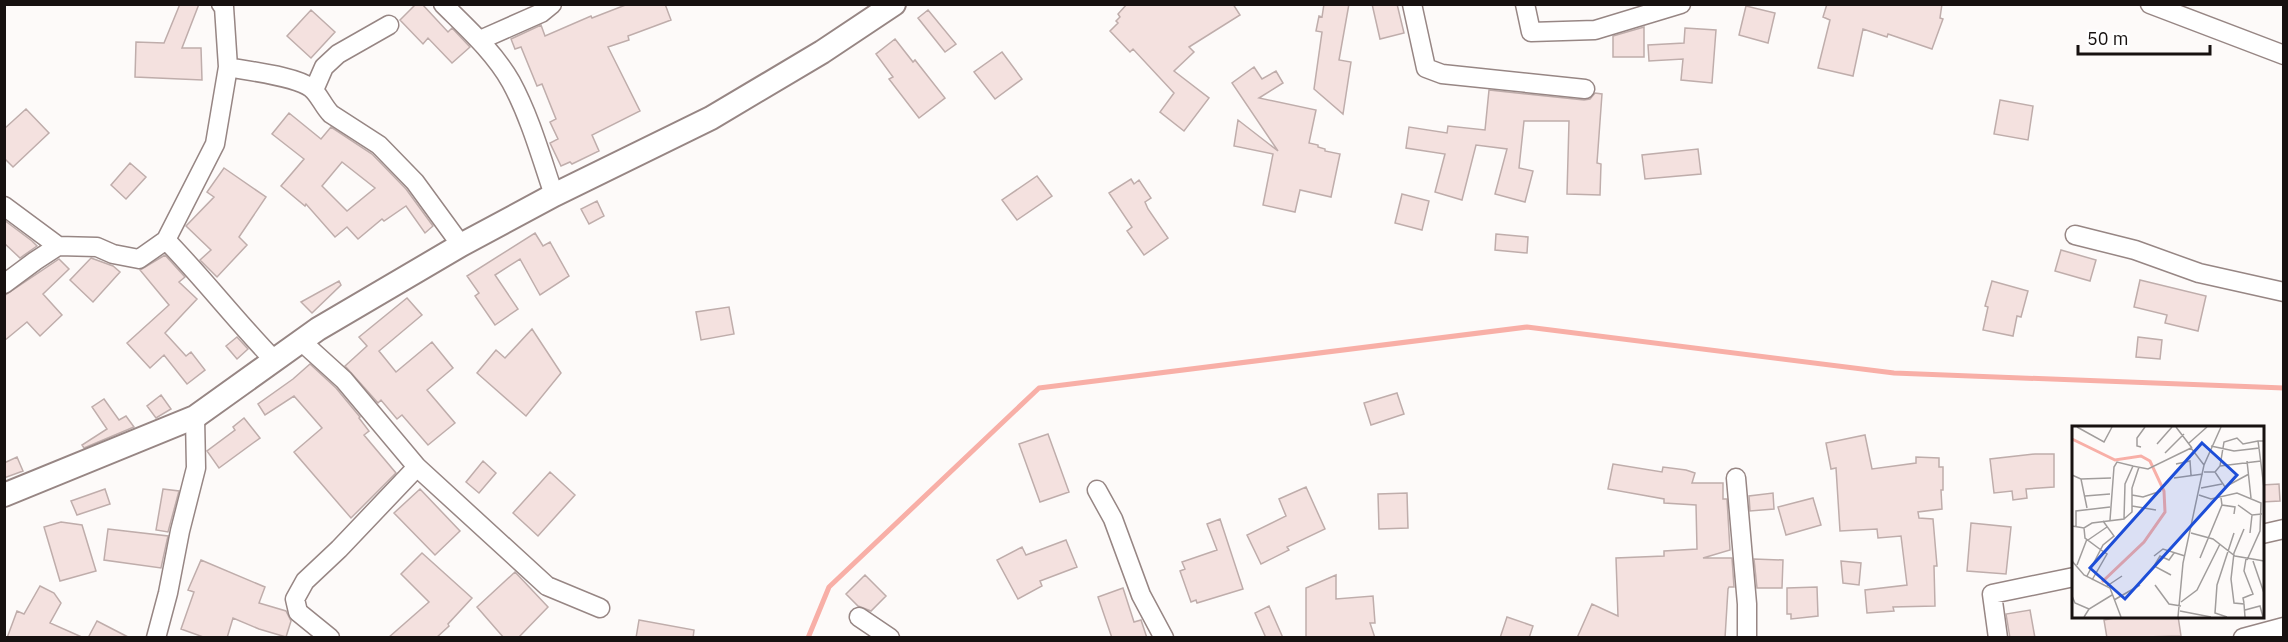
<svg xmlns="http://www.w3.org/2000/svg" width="2288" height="642" font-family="'IBM Plex Sans',sans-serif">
<rect width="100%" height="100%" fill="#fdfaf9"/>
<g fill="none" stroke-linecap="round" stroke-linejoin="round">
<path stroke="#f8afa7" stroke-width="5" d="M808 638 829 587 1039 388 1527 327 1894 373 2284 388"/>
</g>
<path fill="#f4e1df" stroke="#bfadab" stroke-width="1.5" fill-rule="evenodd" d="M180 4H199L182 48H201L202 80 135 77 136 42 164 43Z
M416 4H422L448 32 452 28 470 47 452 63 428 38 423 44 400 20Z
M628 4H665L671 20 628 36 629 40 608 47 640 111 592 135 599 151 572 164 570 162 561 166 550 143 558 139 550 122 556 119 542 84 537 86 521 47 515 49 511 39 541 25 545 36 591 16 592 18Z
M1127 4H1233L1240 15 1189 47 1194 52 1174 71 1209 98 1184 131 1160 112 1174 93 1133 49 1130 52 1110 31 1118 23 1116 21 1120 17 1118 14Z
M1324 4H1349L1339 60 1351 62 1343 114 1314 89 1322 32 1316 31 1319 16 1322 17Z
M1372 4H1397L1404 33 1380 39Z
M1827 4H1942L1940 18 1943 19 1932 49 1888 34 1887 37 1863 29 1853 76 1818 68 1830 20 1823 17Z
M1746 6 1775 13 1768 43 1739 35Z
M311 10 335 32 311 58 287 36Z
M928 10 956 44 945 52 918 18Z
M1644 27V57H1613V36Z
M1685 28 1716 30 1712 83 1681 80 1683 59 1649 61 1648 45 1684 43Z
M895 39 913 62 915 60 945 98 919 118 889 79 893 77 876 54Z
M1002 52 1022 79 995 99 974 72Z
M1254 67 1262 79 1276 71 1283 83 1259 98 1316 110 1309 143 1318 145V147L1325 149V151L1340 154 1331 197 1300 190 1295 212 1263 205 1273 154 1234 146 1238 120 1278 151 1232 83Z
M1489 90 1584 100 1590 99 1595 93 1602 94 1597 163 1601 164 1600 195 1567 194 1569 121H1524L1519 168 1533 171 1525 202 1495 194 1507 149 1476 145 1462 200 1435 192 1445 154 1406 148 1409 127 1447 133 1448 126 1485 130Z
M2000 100 2033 106 2028 140 1994 134Z
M26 109 49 133 13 167 4 158V129Z
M289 113 321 139 331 127 372 154 406 189 433 226 425 233 406 206 384 221 382 219 358 239 347 227 335 237 306 204 305 206 281 186 304 159 272 134ZM342 162 375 188 347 211 322 186Z
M1698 149 1701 174 1645 179 1642 155Z
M130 163 146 177 126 199 111 185Z
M224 168 266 197 239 237 247 245 217 277 200 260 211 250 186 226 214 197 207 192Z
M1037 176 1052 196 1017 220 1002 200Z
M1131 179 1134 184 1139 180 1151 198 1145 202 1148 209 1168 238 1144 255 1127 231 1132 227 1109 193Z
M1402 194 1429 201 1422 230 1395 223Z
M597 201 604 216 589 224 581 209Z
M4 220 32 241 37 246 20 258 4 243Z
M535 233 543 246 550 242 569 276 540 295 520 259 495 275 518 309 495 325 475 296 479 293 467 276Z
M1496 234 1528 237 1527 253 1495 250Z
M2061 250 2096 260 2090 281 2055 271Z
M165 255 185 277 179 282 197 299 165 333 186 356 191 352 205 370 187 384 164 355 150 368 127 343 169 305 140 270Z
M91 258 113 266 120 272 93 302 70 280Z
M59 259 69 269 43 294 62 315 40 336 27 322 4 341V296Z
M2140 280 2206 296 2198 331 2165 323 2167 315 2134 307Z
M339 281 341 285 312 313 301 302Z
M1992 281 2028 291 2021 317 2017 316 2013 336 1983 330 1988 307 1985 306Z
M407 298 422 315 379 351 396 372 432 342 453 368 427 390 455 423 428 445 402 415 397 419 381 400 378 403 345 366 367 346 359 337Z
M729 307 734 334 701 340 696 312Z
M532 329 561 373 526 416 477 373 496 350 505 358Z
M237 337 248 349 237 359 226 346Z
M2138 337 2162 340 2160 359 2136 357Z
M310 364 336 388 360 417 359 418 369 431 364 435 396 473 351 518 294 452 322 428 294 396 265 415 258 404 293 379Z
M1397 393 1404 414 1371 425 1364 403Z
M161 395 171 409 156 418 147 406Z
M104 399 119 420 126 416 134 427 84 448 82 445 107 429 92 407Z
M244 418 260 438 219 468 207 451 235 430 233 427Z
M1048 434 1069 492 1040 502 1019 444Z
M1865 435 1872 469 1916 463V457L1939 458V467H1943V490H1941L1942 509 1918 512 1919 518 1933 519 1937 566H1934L1935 606 1893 607 1894 611 1867 613 1865 590 1907 585 1901 536 1878 538 1877 529 1840 531 1836 468 1831 469 1826 443Z
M2035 454H2054V487L2026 489 2027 498 2013 500 2012 491 1994 493 1990 459Z
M17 457 23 471 4 478V463Z
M483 461 496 473 479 493 466 482Z
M1613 464 1662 472 1663 467 1686 470 1695 473 1692 483H1723V499H1727L1730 550 1703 558H1732L1734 587H1729L1728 589 1725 638H1577L1592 604 1618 616 1616 558 1664 556V551L1697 549 1696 505 1664 503V499L1608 489Z
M550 472 575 495 538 536 513 513Z
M2279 484 2280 501 2262 502V485Z
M1306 487 1325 529 1287 547 1289 550 1261 564 1247 535 1286 516 1279 499Z
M105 489 110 504 77 515 71 501Z
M163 489 179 491 168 532 156 530Z
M420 489 460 531 435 555 394 513Z
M1407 493 1408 528 1379 529 1378 494Z
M1773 493 1774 509 1750 511 1749 496Z
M1813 498 1821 525 1786 535 1778 507Z
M1220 519 1243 589 1197 603 1196 600 1191 602 1180 571 1185 569 1182 562 1217 550 1207 524Z
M61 522 82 525 96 571 60 581 44 527Z
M1971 523 2011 527 2006 574 1967 571Z
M108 529 168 536 161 568 104 560Z
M1066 540 1077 567 1040 581 1042 586 1018 599 997 560 1022 547 1026 555Z
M422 553 472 598 448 624 449 626 436 638H388L429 602 401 574Z
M1754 559 1783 560 1782 588H1757Z
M201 560 265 587 259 603 286 611 291 621 286 637 259 629 233 618 227 638H206L181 629 194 592 188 590Z
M1841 561 1861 563 1859 585 1843 583Z
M515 572 548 607 518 638H504L477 607Z
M865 575 886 596 871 611 858 606 846 594Z
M1336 575V599L1373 596 1375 623H1370L1375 638H1306V588Z
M40 586 54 593 61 603 50 623 84 638H7L17 611 24 614Z
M1817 587 1818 616 1791 619V614H1787V588Z
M1123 588 1134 622 1141 620 1147 638H1112L1098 597Z
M1269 606 1283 638H1266L1255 613Z
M2030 610 2035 638H2010L2006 614Z
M2125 616H2178L2181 636 2107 638 2104 620Z
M1507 617 1533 626 1529 638H1500Z
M639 620 694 630 693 638H636Z
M97 621 130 638H88Z"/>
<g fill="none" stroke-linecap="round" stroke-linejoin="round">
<defs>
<path id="minor" d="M443 4C467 28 494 52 511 82 530 117 541 157 554 195
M1412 4 1426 68 1442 74 1585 89
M1525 4 1531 32 1595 30 1681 4
M2150 4 2284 55
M480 40 541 13 552 4
M228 67C247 71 296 76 311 88 319 94 323 106 331 114L379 145 415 182 461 245
M314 90 324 67 338 54 389 25
M4 206 58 246
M2075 235 2135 250 2199 273 2284 292
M166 240 215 144 228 67 224 7 221 4
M4 284 35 261 58 246 97 247 113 254 139 259 166 240C204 279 237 322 274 360
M301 341 344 380 417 467 547 586 600 608
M1736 478 1747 604V638
M1097 490 1113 519 1141 595 1164 638
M2262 534 2284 529
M859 617 890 638
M156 638 168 593 180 531 196 468 195 417
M330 638 298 612 295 599 305 581 339 549 417 467
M1998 638 1992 594 2074 577
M2243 638 2284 627"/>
<path id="tertiary" d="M4 495 195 417 318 329 461 245 554 195 711 118 822 52 894 4"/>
</defs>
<use href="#minor" stroke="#978684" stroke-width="21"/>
<use href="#tertiary" stroke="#978684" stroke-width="26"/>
<use href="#minor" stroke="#fff" stroke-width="18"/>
<use href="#tertiary" stroke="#fff" stroke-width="22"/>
</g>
<g transform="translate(2072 426)">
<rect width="192" height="192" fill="#fdfaf9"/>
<path fill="none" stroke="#f8afa7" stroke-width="3" d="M0 13 43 34 69 30 78 35 92 65 93 86 72 116 30 156"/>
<path fill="none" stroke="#a19d9c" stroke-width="1.5" d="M5 1 32 16 40 1M104 1 120 22M117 17 135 1M85 18 100 1M139 20 162 25 187 22 186 15H192M69 21 65 20V12L73 1M187 22 192 62M93 27 112 8M175 35 179 72M104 38 118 35 119 49M148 40 189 35M132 46H143L148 40 152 16 165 12 171 18 186 15M143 46 153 61 177 48M0 49 9 53 15 82M102 52 131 48M9 53 39 52M129 62 150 58M60 69 71 71 89 65M127 69 139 73 165 67 189 77 188 105 175 134M13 70 38 68M149 72 150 79 163 81 162 88M166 79 180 89 190 88M60 80 84 84M52 93 60 86V62L67 41M38 94 42 41 45 36 61 40M0 100 12 102 20 97 52 93 53 58 61 40 76 43 119 22 132 39M4 100V85L38 81M12 102 13 112 29 124M172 103 162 127 159 153 162 177 172 178 173 191M119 107 141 113 163 130 192 135M178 107 180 89M16 114 35 101M82 130 91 123 113 130M128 132 150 79M0 135 12 149 38 162 49 191M181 135 192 167M5 139 15 113M99 149 82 140 88 130 97 134 102 127M15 150 31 119 42 110 31 95M20 154 35 128 29 124M83 159 97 178 109 180M35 160 50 150M0 170 3 177 17 183M42 174 68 159M109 176 125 164 148 118M172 177 171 172 181 168 172 145 174 133M173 184 188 180 191 191M108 185 139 191M12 191 17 183 40 169M106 191 111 137 132 39 149 1M155 191 143 187 145 159 162 107"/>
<path fill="#1d4ed8" fill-opacity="0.15" stroke="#1d4ed8" stroke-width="3" d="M130 17 165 49 53 173 18 142Z"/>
<rect width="192" height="192" fill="none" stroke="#171110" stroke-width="3"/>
</g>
<rect width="2288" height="642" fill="none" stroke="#171110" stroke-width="12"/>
<path d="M2078 45v9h132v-9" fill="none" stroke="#171110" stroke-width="3"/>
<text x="2087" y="45" font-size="18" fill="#171110" stroke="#ffffff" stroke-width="4.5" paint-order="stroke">50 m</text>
</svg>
